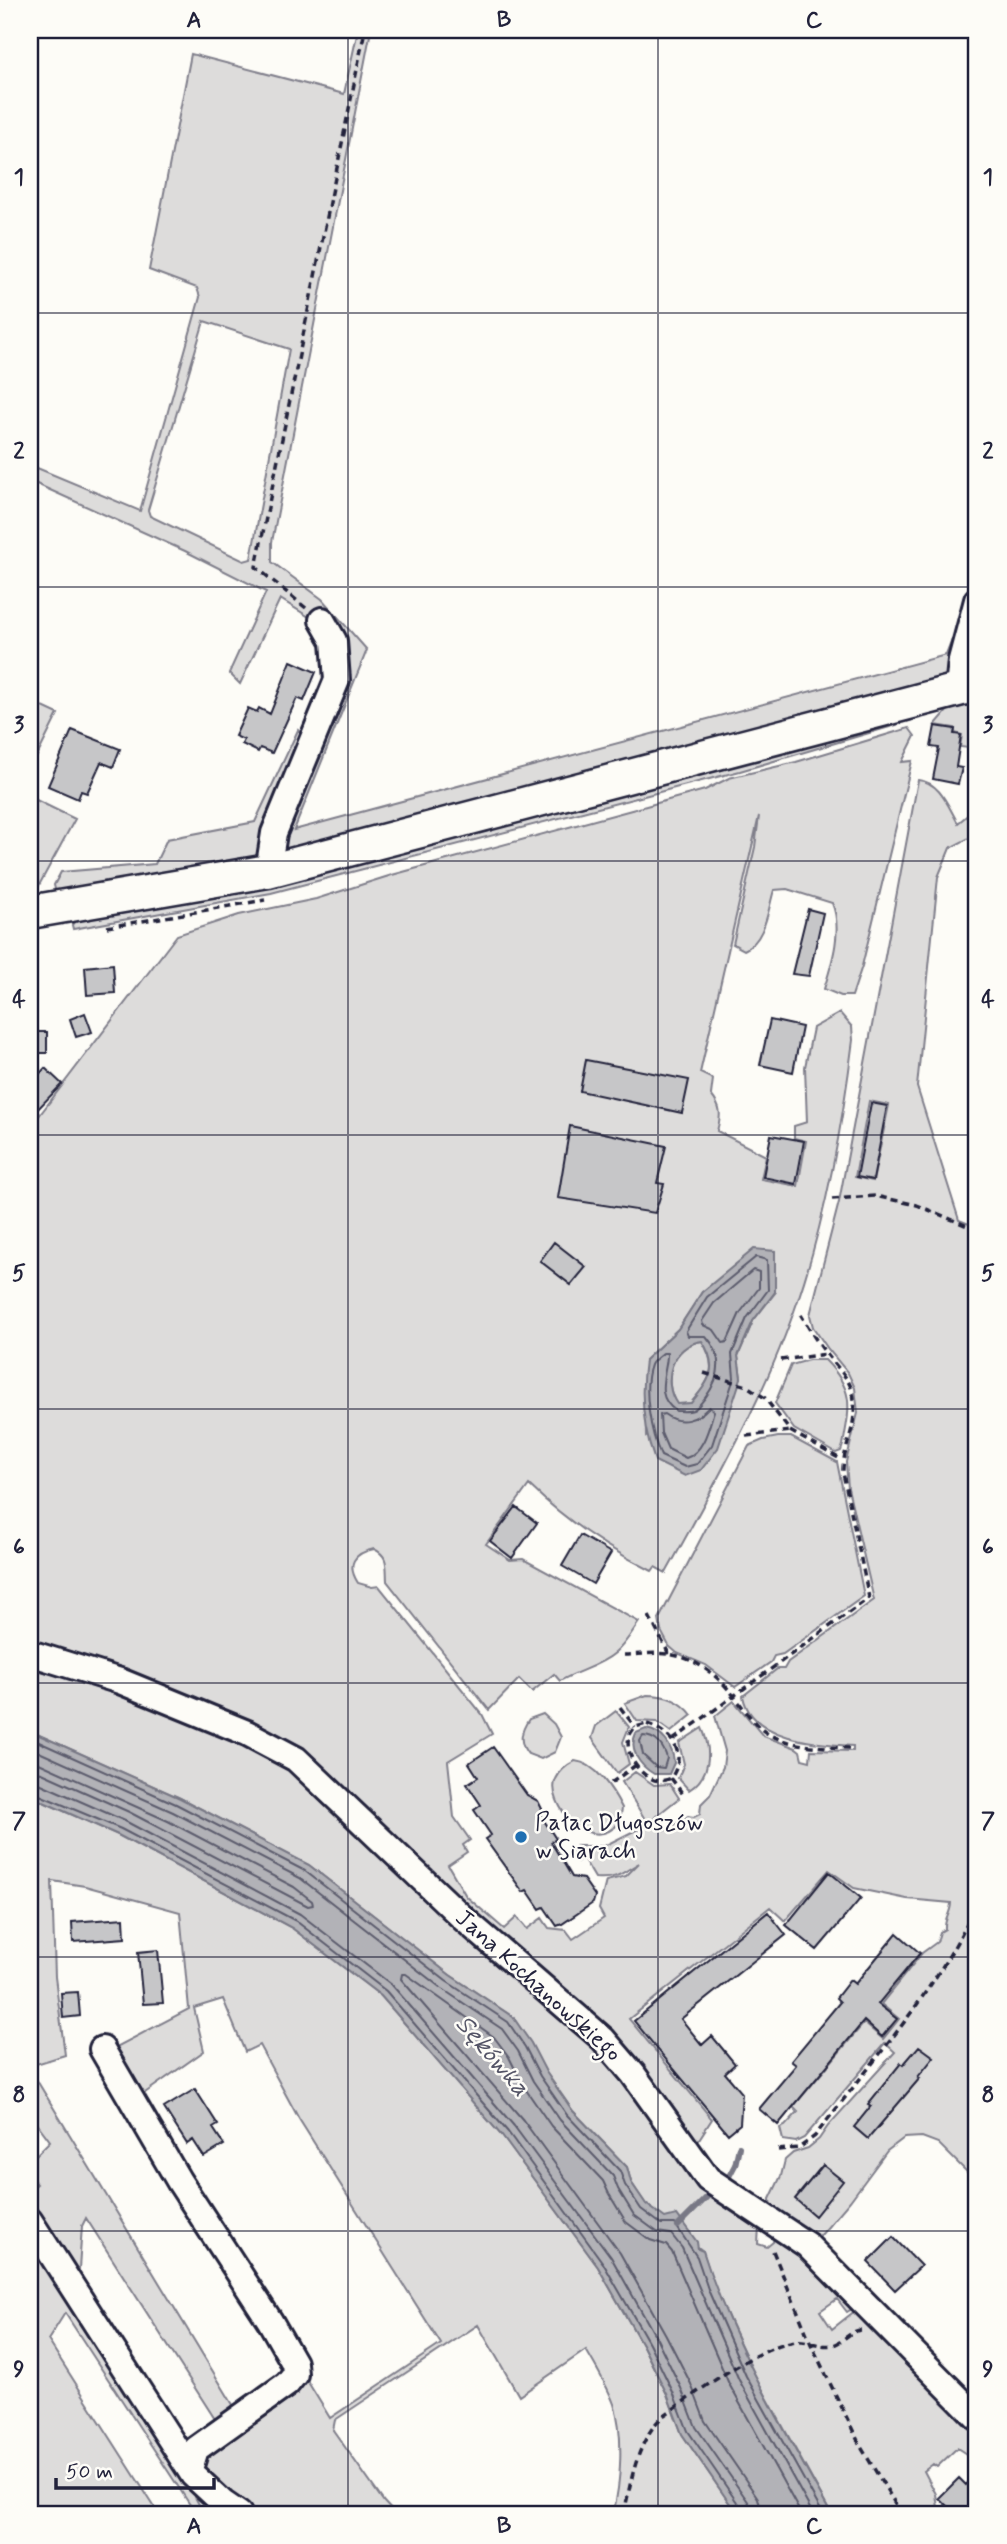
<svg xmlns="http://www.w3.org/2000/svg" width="1007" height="2544" font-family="Mynerve,sans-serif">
<rect width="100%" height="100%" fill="#fdfcf7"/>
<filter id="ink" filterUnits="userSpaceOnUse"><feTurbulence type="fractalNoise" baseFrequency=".0143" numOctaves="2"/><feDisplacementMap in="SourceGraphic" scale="14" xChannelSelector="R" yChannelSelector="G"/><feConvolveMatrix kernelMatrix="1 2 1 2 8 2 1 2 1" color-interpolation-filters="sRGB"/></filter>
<g filter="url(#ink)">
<path fill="#dddcdb" stroke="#807f8b" stroke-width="2" fill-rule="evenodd" d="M358 30H371L272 542V562L322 599 367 650 294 830 946 655 964 609 977 562V581L952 675 279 858 276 848 341 677 317 622 280 599 240 684 229 673 266 592 185 551 30 481V465L140 511 200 297 197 288 149 270 191 54 344 94ZM204 321 289 349 251 559 244 561 150 516 148 510Z
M30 701 58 714 30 770Z
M977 702V749L960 747 962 735 955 733V728L935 725 948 710Z
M907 718 910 721 740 771 271 893 73 929 72 925 78 916Z
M909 728 915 736 902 762 912 761 862 966 852 996H841L824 989C832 963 843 929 832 903L787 889 774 890C768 910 765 941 744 950L733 944 755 847 759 816 700 1073 713 1079 711 1095C722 1108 721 1116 717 1131L766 1156 761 1179 798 1186 806 1141 794 1138V1126L807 1122 805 1067 813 1028 840 1013 852 1027 853 1040C842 1128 826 1217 798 1300 767 1392 713 1488 666 1573L655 1567 652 1571C608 1549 565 1520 529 1485L486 1544 510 1560 523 1559 639 1622C632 1632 625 1645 615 1653 600 1666 577 1671 560 1681L554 1674 532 1692 519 1679 489 1710 387 1581C386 1566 389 1556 374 1549 354 1553 346 1564 358 1583L372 1587 379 1586 482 1714 492 1734 448 1761 454 1817 470 1840 463 1845 467 1852 448 1865 466 1896 504 1929 517 1917 527 1929 542 1918 549 1928 566 1930 573 1939 604 1918 599 1909 606 1881 626 1876 639 1863C622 1873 617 1880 595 1878L576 1846H604L648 1824 622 1782 635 1772 654 1785 670 1784 679 1798 655 1817 654 1823 656 1828 667 1830 688 1816 694 1817 700 1814 701 1804 710 1795 723 1767 725 1751 715 1716 734 1701 763 1736 796 1748 800 1751 802 1759 810 1761 811 1750 853 1751V1746C818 1744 751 1740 743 1696L777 1669H784L788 1662 874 1600 848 1488 846 1462 858 1413 855 1388 848 1373 828 1349 813 1327 810 1315 839 1202 918 780C940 782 948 806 958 823L969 814 977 811V834L950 848 938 877 917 1087 959 1220 977 1227V2182L938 2143 922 2137 904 2138 887 2151 850 2201 821 2235 813 2236 771 2210 770 2199 781 2176 785 2160 793 2153 808 2148 819 2139 828 2126 895 2052 885 2043 804 2138 796 2142 783 2140 780 2128 785 2126 798 2112 793 2107 864 2023 883 2039 899 2019 881 2004 922 1953 937 1942 940 1932 945 1929C944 1919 951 1913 951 1903L907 1899 854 1888 829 1870 785 1921 770 1907 629 2019 712 2119 694 2147 664 2104 294 1764 566 2015 759 2225 758 2244 767 2247 773 2242 774 2235H779L855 2307 847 2312 837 2299 820 2311 832 2329 856 2310 977 2425V2461L957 2448 937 2467 933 2464 924 2471 936 2494 939 2514H831L753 2372 715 2289 703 2251 646 2205 631 2182 627 2167 573 2111 546 2073 513 2017 450 1975 309 1865 180 1798 30 1731V1124L32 1125 177 935 239 915 316 899 392 875 705 790 729 778 796 762ZM869 1101 889 1105 873 1181 855 1177ZM702 1292 775 1293 753 1321 738 1356 741 1378 646 1437 645 1360 678 1329Z
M298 730 308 739 260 856 253 864 57 898 54 885 61 872 155 864 167 839 255 822Z
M30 797 75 819 38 887V902L30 903Z
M702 1341C719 1369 710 1380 691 1403L677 1405C661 1380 672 1345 702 1341Z
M809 1360H825C855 1390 850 1407 843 1445L841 1451 836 1453 794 1429 775 1403 791 1365Z
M778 1437H791L837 1462 864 1596 783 1654 774 1656 771 1662 735 1687 706 1665 677 1653 669 1646 661 1631 659 1619 749 1446 763 1440Z
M647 1695C665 1695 681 1700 692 1715L671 1732 657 1722 637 1721 625 1703Z
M616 1711 629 1727 623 1742 629 1764 617 1773 592 1738 596 1726Z
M543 1714 554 1724 561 1737 555 1752 541 1759 528 1754C518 1742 521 1731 529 1719Z
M702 1728C712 1750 711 1776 689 1790L678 1778 684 1764 679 1743Z
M575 1761C596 1763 613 1790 622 1808L620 1822C589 1858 545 1801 556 1779 560 1770 567 1765 575 1761Z
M30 1796 118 1835 292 1928 381 1996 502 2136 598 2267 643 2346 667 2394 682 2434 737 2514H613C621 2484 624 2434 614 2404 607 2385 596 2367 586 2350L519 2396 478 2325 335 2420 333 2430 384 2502 395 2514H249L214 2490 198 2460 300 2369 330 2418 441 2344 299 2119 259 2045 245 2052 223 1999 194 2008 204 2051 135 2100 97 2057 189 2009 180 1912 85 1886 52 1881 55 1977 65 2055 30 2066Z
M30 2069 238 2413 220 2427 86 2218 82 2226 78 2283 30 2212V2190L37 2184 30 2176V2161L50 2141 30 2114Z
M30 2227 199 2494 195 2497 204 2514H196L65 2313 48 2340 159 2514H30Z"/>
<path fill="#b2b2b7" stroke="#787885" stroke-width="2" fill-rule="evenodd" d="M754 1249 775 1251V1292L753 1321 738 1356 741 1378 718 1448 701 1470 685 1476 655 1461C642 1427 640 1395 645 1360L678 1329 702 1292ZM702 1341C720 1368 709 1381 691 1403L677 1404C661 1381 672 1345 702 1341Z
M646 1729C663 1732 673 1746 674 1763L669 1774H654C640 1766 628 1750 636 1733Z
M30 1731 180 1798 309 1865 450 1975 513 2017 531 2043 546 2072 573 2111 627 2167 631 2182 646 2204 665 2218 677 2215 697 2242 698 2249 703 2251C733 2345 784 2429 831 2514H737L682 2434 667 2394 643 2346 598 2267 502 2136 381 1996 292 1928 118 1835 30 1796Z"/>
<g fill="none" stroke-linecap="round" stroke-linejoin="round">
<path stroke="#5c5c6d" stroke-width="2" d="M756 1257 767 1260 768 1290 747 1318 732 1354 734 1378 712 1445 697 1464 685 1467 661 1456C651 1434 642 1389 651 1365 653 1360 659 1357 663 1353H667C668 1372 652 1395 676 1411 681 1411 688 1412 693 1410 698 1408 702 1401 705 1398 721 1377 724 1356 706 1336H688L686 1331 707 1297Z
M753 1270 759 1272V1288L740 1313 727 1342 723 1343 714 1330 703 1325 702 1321 714 1303Z
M709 1407 714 1411C709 1427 704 1452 686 1458L668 1449 661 1433 660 1415 664 1414C680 1426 697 1420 709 1407Z
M643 1736C656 1736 664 1747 667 1758L664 1768 656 1767 643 1755 640 1741Z
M30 1738 176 1804 305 1871 446 1981 508 2022 525 2047 540 2076 567 2115 620 2171 625 2185 641 2209 661 2224H675L697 2257 709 2292 746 2376 823 2514
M30 1748 173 1812 300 1878 441 1988 502 2029 518 2051 533 2081 560 2120 613 2176 618 2189 634 2215 657 2232 671 2234 682 2248 739 2380 813 2514
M30 1759 168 1821 294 1887 312 1901 313 1905 308 1906 129 1812 42 1773 30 1771
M30 1782 39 1783 125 1821 300 1914 392 1985 514 2126 611 2257 657 2339 681 2388 696 2427 749 2503 752 2514
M30 1791 121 1829 296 1921 386 1991 508 2132 603 2263 649 2343 673 2392 688 2431 741 2508 743 2514
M762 2514 758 2498 705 2421 691 2384 666 2335 620 2253 523 2120 401 1979 402 1974H406L494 2037 509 2057 524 2087 551 2126 603 2181 609 2194 626 2222 650 2240 666 2245 672 2252 729 2384 801 2514"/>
<path stroke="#787885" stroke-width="6" d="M726 2182 735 2165 739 2147
M678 2226 711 2193"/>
</g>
<path fill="#c6c6c8" stroke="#22223b" stroke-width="2" d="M291 661 316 672 304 701 297 698 272 753 260 748 258 752 242 744 244 740 235 736 248 708 257 712 259 708 270 714Z
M935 726 955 729 954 734 961 735 956 767 962 768 958 784 933 779 939 748 931 747Z
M72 730 120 749 113 767 101 762 87 793 81 791 78 799 48 786Z
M808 909 823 913 809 976 792 974Z
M113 964 115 993 87 995 85 967Z
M85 1013 92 1032 76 1037 70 1019Z
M770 1020 802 1027 793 1072 760 1065Z
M30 1032H47V1053H30Z
M586 1060 689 1080 682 1113 580 1091Z
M45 1068 62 1084 30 1117V1084Z
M871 1103 887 1106 873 1180 857 1177Z
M570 1126 666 1146 657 1183 664 1184 655 1213 558 1198Z
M771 1135 804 1141 796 1184 763 1177Z
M554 1242 586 1267 571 1285 540 1261Z
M516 1507 537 1523 512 1558 490 1541Z
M580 1535 611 1553 593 1584 562 1566Z
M493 1747 527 1795 538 1801 542 1809 541 1816 556 1839 551 1842 572 1877 583 1879 595 1896 593 1903 562 1924 557 1926 544 1907 540 1909 527 1890 523 1892 485 1839 491 1835 474 1810 481 1805 467 1784 478 1777 469 1763Z
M829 1872 861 1898 817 1950 786 1925Z
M768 1912 786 1935 681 2019 702 2045 712 2036 735 2064 725 2073 742 2093 740 2124 728 2134 634 2021Z
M124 1918 125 1938 73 1942 72 1922Z
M897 1933 920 1953 878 2004 897 2019 882 2037 864 2021 778 2125 759 2109 796 2065 791 2061 840 2002 836 1998 850 1980 855 1984Z
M158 1950 163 2003 143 2004 138 1952Z
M78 1992 80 2016 63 2018 61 1993Z
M919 2046 934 2057 918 2077 920 2078 868 2139 854 2127 871 2106 868 2104 901 2063 903 2065Z
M195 2089 218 2125 213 2128 224 2145 204 2157 193 2140 187 2144 164 2108Z
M823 2165 843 2181 815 2216 795 2199Z
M893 2237 921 2266 895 2290 868 2262Z
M977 2474V2514H955L939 2498 959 2478 966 2485Z"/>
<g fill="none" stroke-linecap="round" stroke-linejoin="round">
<defs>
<path id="minor" d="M958 690 961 660 977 600
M268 871 274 833 337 680 334 641 322 620
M30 1653 120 1681 247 1733 296 1759 465 1920 603 2039 633 2074 708 2179 807 2245 977 2417
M102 2049 179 2181 270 2321 294 2363 295 2374 287 2384 196 2449 190 2469
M30 2221 193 2475 223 2503 239 2514"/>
<path id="major" d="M30 912 268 871 977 685"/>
</defs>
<use href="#minor" stroke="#22223b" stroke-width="30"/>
<use href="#major" stroke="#22223b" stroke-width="37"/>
<path stroke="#22223b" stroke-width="3.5" stroke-dasharray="7 5" stroke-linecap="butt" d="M306 608 256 567 365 30
M107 927 265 900
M832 1199 875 1196 917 1205 977 1230
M781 1360 827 1354
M704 1373 747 1386 765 1398 790 1431 842 1460
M746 1436 790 1431
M649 1616 669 1654
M624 1655C638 1655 653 1652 667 1654 696 1657 721 1678 737 1700 747 1712 756 1728 770 1735 794 1747 823 1747 849 1748
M620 1707 635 1727
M647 1724C672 1733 688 1753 671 1778 670 1779 661 1781 660 1781 642 1780 624 1755 629 1737 630 1733 633 1730 635 1727Z
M673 1740 869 1598 843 1473C842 1453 853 1435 854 1414 857 1383 842 1374 825 1352 816 1341 809 1328 801 1315
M671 1778 685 1797
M611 1783 636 1765
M571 1852 578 1862
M778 2150 799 2148 815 2136C873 2060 938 1990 977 1902
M773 2251 811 2344 861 2447 896 2505
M624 2514C631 2481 637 2440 663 2416 697 2393 756 2347 795 2341 808 2339 819 2348 833 2345 844 2342 849 2331 861 2330"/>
<use href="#minor" stroke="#fdfcf7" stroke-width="24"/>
<use href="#major" stroke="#fdfcf7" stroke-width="32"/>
</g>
</g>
<path fill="none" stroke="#22223b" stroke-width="2" stroke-opacity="0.55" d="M348 30V2514M658 30V2514M30 313H977M30 587H977M30 861H977M30 1135H977M30 1409H977M30 1683H977M30 1957H977M30 2231H977"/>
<circle fill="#1f6fb2" stroke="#fdfcf7" stroke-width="2.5" cx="521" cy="1837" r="7"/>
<g text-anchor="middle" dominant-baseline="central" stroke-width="5" stroke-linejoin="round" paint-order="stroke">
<g font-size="24" fill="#22223b" stroke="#fdfcf7" text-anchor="start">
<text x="535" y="1823">Pałac Długoszów<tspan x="535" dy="28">w Siarach</tspan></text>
</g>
<g font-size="24" fill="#22223b" stroke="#fdfcf7">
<text transform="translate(538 1986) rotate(42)">Jana Kochanowskiego</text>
</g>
<g font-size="26" font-style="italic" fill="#545466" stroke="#fdfcf7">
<text transform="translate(492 2056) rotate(49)">Sękówka</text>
</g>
</g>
<rect width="1007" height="2544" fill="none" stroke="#fdfcf7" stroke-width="77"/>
<path d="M56 2478v10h158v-10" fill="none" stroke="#22223b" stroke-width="3.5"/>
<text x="66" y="2478" font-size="21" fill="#22223b" stroke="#fdfcf7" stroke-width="5" paint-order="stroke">50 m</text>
<rect x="38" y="38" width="930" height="2468" fill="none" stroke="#22223b" stroke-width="2.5"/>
<g font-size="23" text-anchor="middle" font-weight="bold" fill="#22223b">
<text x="194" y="27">A</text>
<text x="504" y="27">B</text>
<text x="814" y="27">C</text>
<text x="19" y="184">1</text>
<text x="988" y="184">1</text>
<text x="19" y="458">2</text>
<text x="988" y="458">2</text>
<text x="19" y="732">3</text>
<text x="988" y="732">3</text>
<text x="19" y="1006">4</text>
<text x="988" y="1006">4</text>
<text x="19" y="1280">5</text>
<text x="988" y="1280">5</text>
<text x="19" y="1554">6</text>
<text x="988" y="1554">6</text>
<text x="19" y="1828">7</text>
<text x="988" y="1828">7</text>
<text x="19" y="2102">8</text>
<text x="988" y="2102">8</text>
<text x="19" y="2376">9</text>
<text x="988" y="2376">9</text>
<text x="194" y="2533">A</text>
<text x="504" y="2533">B</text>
<text x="814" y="2533">C</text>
</g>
</svg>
